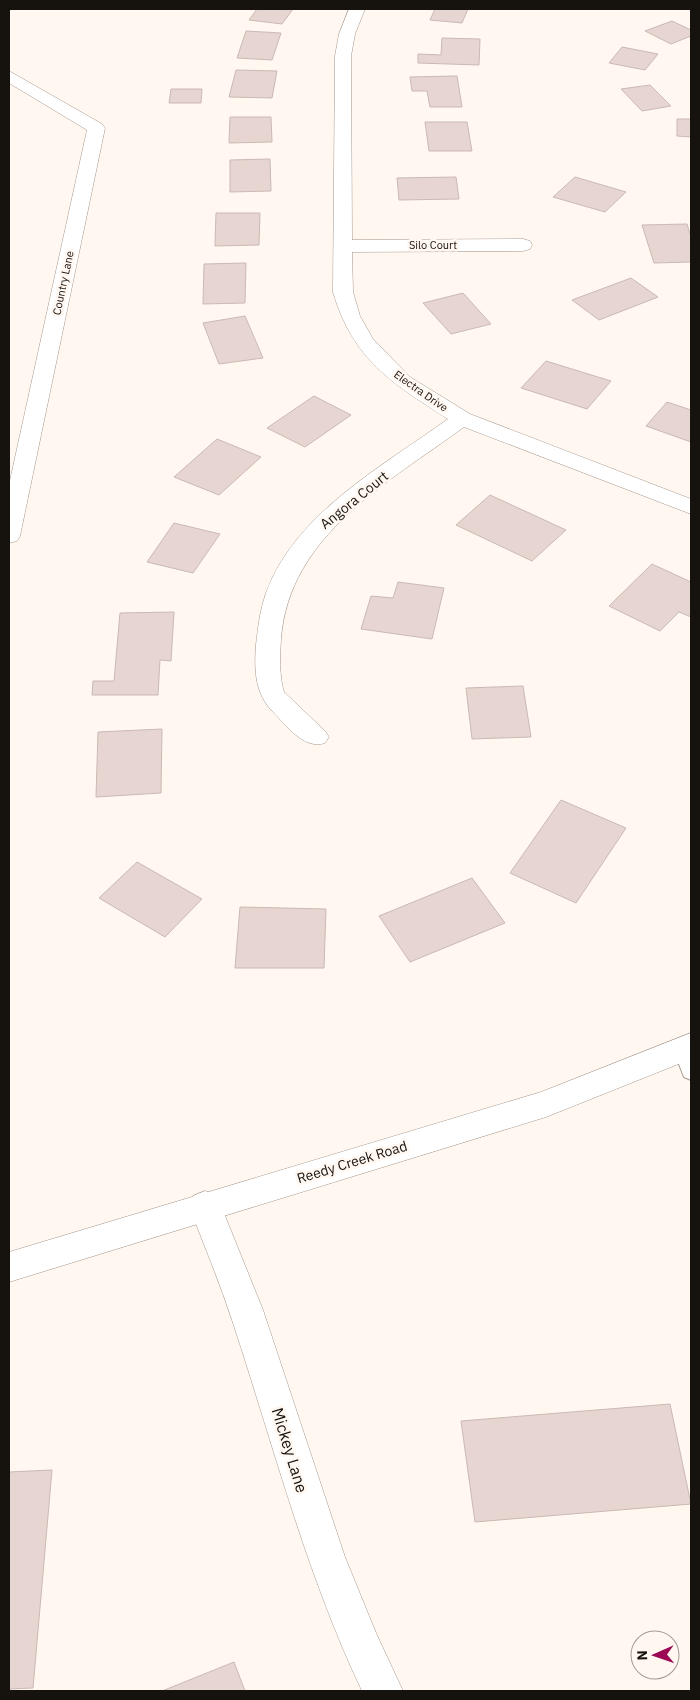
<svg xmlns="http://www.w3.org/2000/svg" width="700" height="1700" font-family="'IBM Plex Sans',sans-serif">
<rect width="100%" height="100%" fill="#fff7f0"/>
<path fill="#e6d5d0" stroke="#cab9b4" d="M257 9H293L282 24 249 20Z
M435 9H468L462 23 430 20Z
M672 21 691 30V36L671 44 645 31Z
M246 31 281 33 272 60 237 58Z
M442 38 480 39 479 65 418 63V54L441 55Z
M622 47 658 54 645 70 609 63Z
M236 70 277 71 272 98 229 97Z
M457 76 462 107H430L427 91H412L410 77Z
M650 85 671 106 642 111 621 89Z
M171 89H202L201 103H169Z
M230 117H271L272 142 229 143Z
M677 119H691V137L677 136Z
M425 122H467L472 151H429Z
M270 159 271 191 230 192V160Z
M456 177 459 199 399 200 397 178Z
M575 177 626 192 605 212 553 197Z
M216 213H260L259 245 215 246Z
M687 224 691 237V262L654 263 642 225Z
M246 263 245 303 203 304 204 264Z
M631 278 658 297 599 320 572 300Z
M463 293 491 324 451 334 423 303Z
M245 316 263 358 219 364 203 323Z
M546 361 611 381 587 409 521 388Z
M314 396 351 415 305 447 267 428Z
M667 402 691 410V442L646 426Z
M217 439 261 457 219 495 174 477Z
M490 495 566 530 532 561 456 525Z
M174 523 220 534 193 573 147 562Z
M652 564 691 582V617L679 612 660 631 609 606Z
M398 582 444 588 432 639 361 629 371 596 393 598Z
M174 612 171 661 160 660 158 695H92L93 681H114L120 613Z
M523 686 531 737 472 739 466 688Z
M162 729 161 793 96 797 98 732Z
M561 800 626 828 576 903 510 873Z
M137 862 202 899 165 937 99 898Z
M472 878 505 923 410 962 379 916Z
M240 907 326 909 324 968H235Z
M670 1404 691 1504 475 1522 461 1421Z
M52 1470 33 1688 9 1689V1472Z
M234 1662 245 1691H162Z"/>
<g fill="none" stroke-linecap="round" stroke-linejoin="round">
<defs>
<path id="service" d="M683 1040 691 1045V1080L684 1077 673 1049 676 1043Z"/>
<path id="minor" d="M349 9H365L355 34 351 56 352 240 523 239 530 241 532 245 530 249 523 251 352 252 353 292 360 316 373 339 410 377 470 414 691 499V514L464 427C388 483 289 535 281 639 280 656 279 676 284 692L325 731 329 737 325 743C304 750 287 726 273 712 255 694 254 670 256 645 258 627 260 610 266 593 295 513 383 466 448 419 392 383 353 360 333 292L335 56 339 34Z
M9 71 102 124 105 128 20 536 17 541 9 543V485L87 130 9 83Z
M205 1191 217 1196 263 1310 345 1557 376 1633 403 1691H362C306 1573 274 1447 233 1323 220 1283 204 1245 189 1206L193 1196Z"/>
<path id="tertiary" d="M691 1033V1059L546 1117 9 1282V1252L541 1092Z"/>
</defs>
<use href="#service" stroke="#a4978d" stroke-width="2"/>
<use href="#minor" stroke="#a4978d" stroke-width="1"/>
<use href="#tertiary" stroke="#a4978d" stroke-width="1"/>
<use href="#service" fill="#fff" fill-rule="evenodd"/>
<use href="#minor" fill="#fff" fill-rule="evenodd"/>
<use href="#tertiary" fill="#fff" fill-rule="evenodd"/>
</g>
<g text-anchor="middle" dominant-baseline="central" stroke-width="5" stroke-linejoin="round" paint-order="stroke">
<g font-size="11" fill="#16120e" stroke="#fff7f0">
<text x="433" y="245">Silo Court</text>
<text transform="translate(63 283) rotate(-78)">Country Lane</text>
<text transform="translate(421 391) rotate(35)">Electra Drive</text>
</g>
<g font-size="14" fill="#16120e" stroke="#fff7f0">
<text transform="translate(354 500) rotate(-39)">Angora Court</text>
<text transform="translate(352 1162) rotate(-17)">Reedy Creek Road</text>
</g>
<g font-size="16" fill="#16120e" stroke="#fff7f0">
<text transform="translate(290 1450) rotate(73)">Mickey Lane</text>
</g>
</g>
<rect width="700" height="1700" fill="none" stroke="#16120e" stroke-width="20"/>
<g transform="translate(655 1655) rotate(268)"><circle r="24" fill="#fff7f0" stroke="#a29b96"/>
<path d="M0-4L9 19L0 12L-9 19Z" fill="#9c0855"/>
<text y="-8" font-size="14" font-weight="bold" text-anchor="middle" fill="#16120e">N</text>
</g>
</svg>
